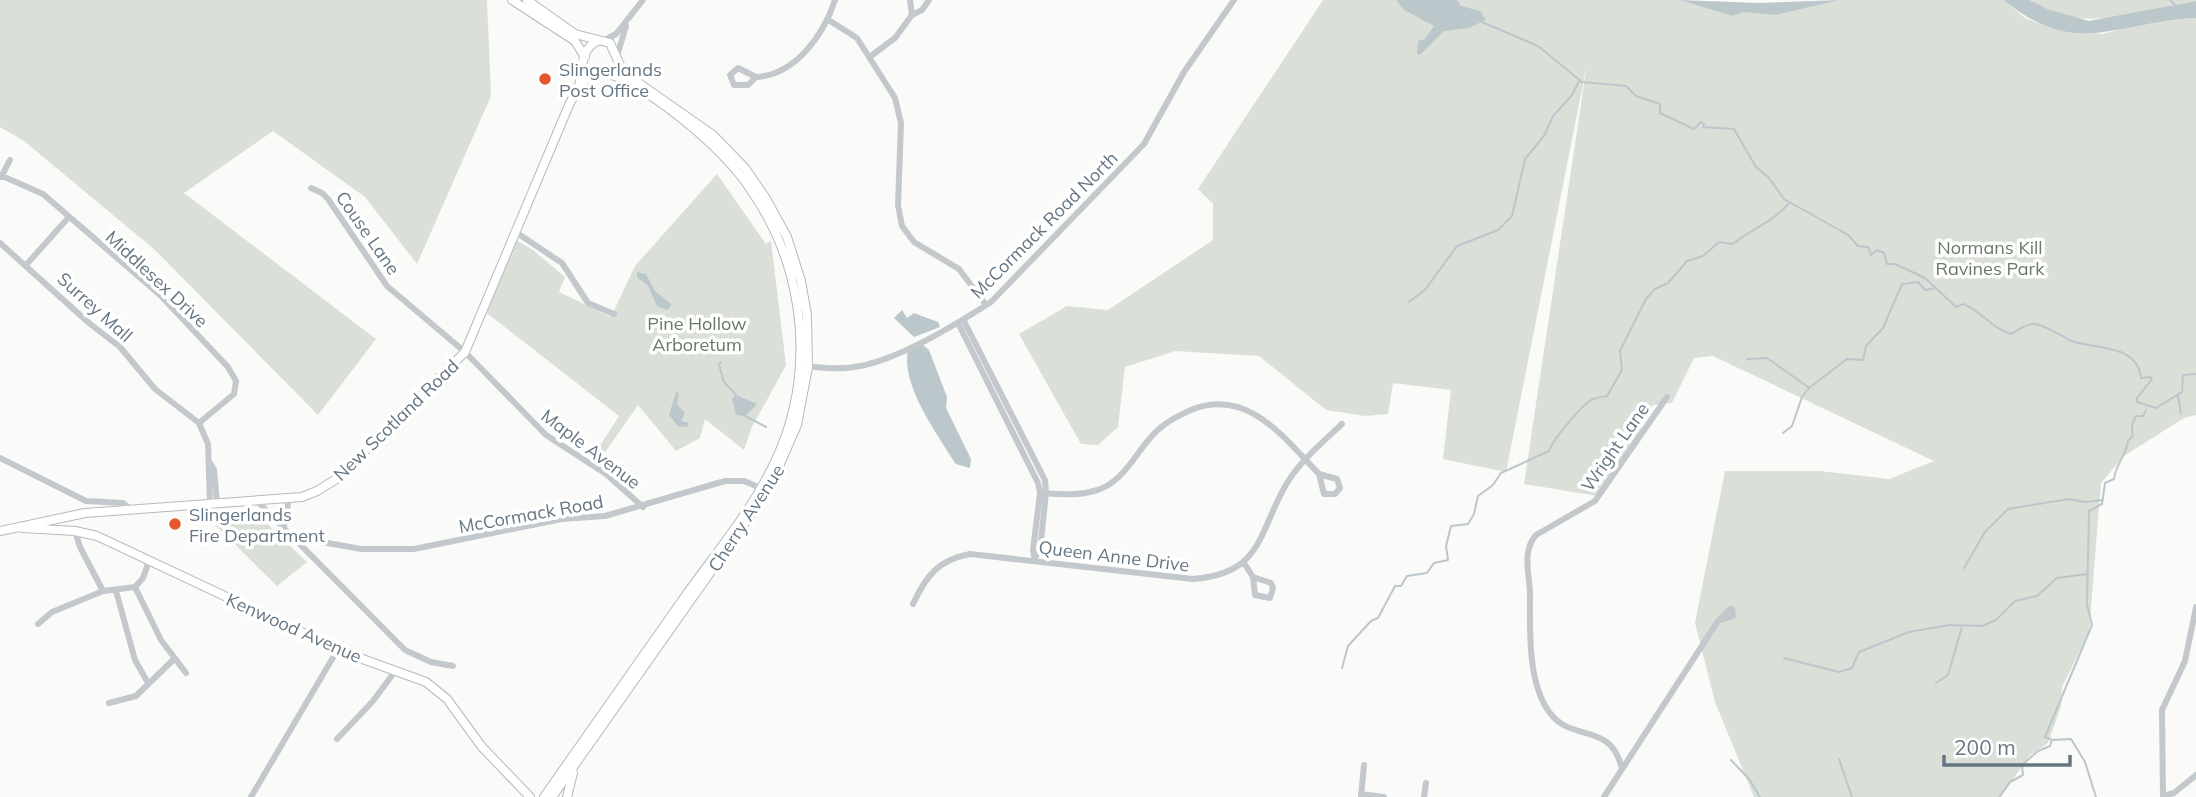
<svg xmlns="http://www.w3.org/2000/svg" width="2196" height="797" font-family="Mulish,sans-serif">
<rect width="100%" height="100%" fill="#fafaf8"/>
<path fill="#dadfd7" d="M0 0H487L491 96 417 264 365 197 273 131 184 193 376 339 318 415 155 250 24 141 0 127Z
M1323 0H1679L1732 16 1744 11 1776 15 1840 0H2004L2025 18 2048 27 2102 34 2149 22 2196 18V415L2184 418 2124 456 2101 483 2089 632 2062 687 2061 706 2048 743 2030 755 2001 797H1754L1715 702 1695 623 1725 471H1820L1889 479 1934 461 1713 356 1694 358 1672 403 1653 405 1635 440 1598 496 1524 484 1587 64 1506 472 1443 459 1451 390 1393 383 1388 414 1365 416 1326 410 1259 356 1175 351 1125 367 1118 427 1098 445 1081 444 1019 334 1067 306 1108 310 1213 240V204L1198 189Z
M2029 0H2196V1C2138 9 2084 37 2029 0Z
M717 174 766 244 771 241 786 365 751 429 744 450 705 419 700 438 676 451 638 405 597 464 591 460 619 416 487 313 516 240 533 250 565 277 559 292 611 317 635 266Z
M252 509 307 562 277 586 216 526 213 513Z"/>
<path fill="#bbc7cb" d="M1396 0H1457L1461 6 1480 11 1486 20 1468 28 1444 31 1421 54H1417L1418 41 1425 39 1434 26 1404 10Z
M1679 0 1759 3 1840 0 1776 15 1744 12 1732 16Z
M2004 0H2029L2047 9 2089 21 2196 1V18C2118 21 2075 60 2004 0Z
M637 272 646 274 655 291 672 305 667 310 657 306 648 286 637 277Z
M902 310 907 318 914 313 938 322 940 327 914 337 894 318Z
M923 345 929 350 947 397 946 408 971 459 970 468 956 464 951 457C934 429 901 384 908 350Z
M676 392 679 393 677 404 685 413 681 421 689 423 687 427 678 426 669 415Z
M736 395 757 404 745 416 736 415 732 398Z"/>
<g fill="none" stroke-linecap="round" stroke-linejoin="round">
<path stroke="#bbc7cb" stroke-width="2" d="M2170 0 2176 6
M1482 22 1538 46 1582 82 1626 86 1636 96 1660 104V113L1694 129 1701 122 1704 124 1703 127 1734 129 1756 167 1769 178 1784 199 1848 235 1858 246 1868 247 1871 255 1877 250 1884 253 1887 264H1895L1925 278 1956 307 1963 304C1981 310 1992 329 2011 334 2018 330 2027 323 2035 324 2045 326 2059 334 2069 340 2091 350 2137 342 2141 378L2150 377 2152 379 2137 398V402L2156 408 2182 392 2183 375 2196 374
M1409 302 1425 290 1457 246 1498 230 1512 216 1525 159 1544 136 1553 116 1572 95 1579 81
M1747 359 1767 358 1808 387
M721 362 719 365 724 382 736 395
M2178 395 2181 414
M745 416 766 427
M1783 433 1792 426 1802 397 1809 388 1847 359 1863 360 1866 346 1883 328 1902 284 1918 282 1925 290 1935 288
M1964 568 1985 532 2008 509 2069 499 2085 502 2103 500
M1784 658 1839 672 1852 668 1859 652 1909 632 1950 625 1982 626 1996 620 2015 601 2037 596 2057 578 2087 574
M1342 668 1348 646 1371 621 1378 618 1395 586H1401L1407 576 1427 573 1434 563 1448 560 1446 546 1451 526 1468 524 1474 514 1478 496 1493 485 1501 473 1549 451C1552 441 1580 407 1591 400 1595 398 1602 397 1607 396L1622 370 1620 351 1646 299 1655 289 1668 283 1687 261 1703 256 1719 242 1733 244C1751 229 1775 221 1789 203
M1936 683 1948 675 1962 627
M2052 740 2071 739 2085 762 2096 797
M1839 759 1852 797
M1731 760 1749 779 1760 797
M1999 797 2010 782 2023 775 2022 765 2038 751 2050 746 2052 740 2045 737 2092 625 2087 604 2089 511 2102 504 2105 483 2114 479C2116 463 2126 457 2128 441L2133 436C2131 427 2132 424 2136 416H2143L2146 410"/>
<defs>
<path id="major" d="M512 0 575 41 585 57
M527 0 575 34 610 43 623 72 713 135 745 168 765 197 787 237 801 281 807 315 808 367 797 425 769 489 552 797
M579 86C582 70 581 47 598 41
M22 528 75 531 97 536 346 653 426 682 447 699 482 747 530 797
M0 531 85 513 302 497 317 491 338 478 465 352 569 105C577 89 583 78 601 73
M544 797C590 732 635 667 681 602 712 558 749 515 773 466 817 377 807 271 751 190 724 149 651 87 604 72
M567 797 573 773"/>
</defs>
<use href="#major" stroke="#b5babe" stroke-width="10"/>
<path stroke="#c3c8cc" stroke-width="6" d="M910 0 912 15 922 10 929 0
M827 19 857 38 895 98 901 123 898 205 902 226 914 242 959 269 986 305
M603 41 616 34 643 0
M617 56 626 26
M871 56 895 38 912 15
M738 68 756 77 748 85H734L730 75Z
M756 77C796 75 824 34 835 0
M0 175 43 194 160 295 228 367 236 381 234 394 199 423
M1 177 10 160
M311 188 322 193 328 199 387 286 465 352 546 435 606 474 643 507
M514 231 562 263 588 303 614 314
M0 243 89 323 120 347 155 389 199 423 208 444 210 504
M27 264 68 218
M964 321 1045 480 1046 493 1040 550 1036 556
M958 323 1038 483 1040 493 1033 550 1035 561
M805 366C823 368 842 370 860 366 899 359 957 324 991 302L1144 144 1184 72 1234 0
M0 458 86 501 123 503 132 510
M210 463 214 470 217 503
M1319 474 1337 479 1340 488 1335 494H1324Z
M1040 493C1057 494 1077 496 1094 491 1122 484 1133 457 1151 437 1161 425 1177 416 1191 410 1248 387 1284 438 1319 474
M256 500 405 650 431 662 453 666
M284 526 289 498
M75 531 80 547 103 591 135 587 143 578 149 561
M294 537 361 549H414L562 519 605 516 725 481H744L763 489
M1244 563 1253 577 1271 583 1273 588 1270 598 1255 595 1253 577
M135 587 161 640 186 673
M116 591 135 660 148 683
M913 604C926 576 938 560 970 554L1193 579C1263 574 1258 532 1287 483 1301 460 1323 442 1342 424
M1730 609H1732L1733 616 1718 621Z
M38 624 52 612 103 591
M109 703 136 696 173 660
M337 739 373 701 396 670
M1622 769C1611 721 1572 743 1550 713 1527 683 1530 628 1530 592 1529 573 1522 551 1536 535L1595 501 1667 397
M1361 794 1384 797
M2163 796 2174 793 2196 775
M251 797 338 649
M1361 797 1364 765
M1424 797 1426 783
M1604 797 1718 621
M2163 797 2162 710 2185 661 2196 607"/>
<use href="#major" stroke="#fff" stroke-width="8"/>
</g>
<g fill="#e4572e" stroke="#fff" stroke-width="2.5">
<circle cx="545" cy="79" r="7"/>
<circle cx="175" cy="524" r="7"/>
</g>
<g text-anchor="middle" dominant-baseline="central" stroke-width="7" stroke-linejoin="round" paint-order="stroke">
<g font-size="18" fill="#657683" stroke="#fff" text-anchor="start">
<text x="559" y="69">Slingerlands<tspan x="559" dy="21">Post Office</tspan></text>
<text x="189" y="514">Slingerlands<tspan x="189" dy="21">Fire Department</tspan></text>
</g>
<g font-size="18" fill="#657683" stroke="#fff">
<text transform="translate(1044 225) rotate(-45)">McCormack Road North</text>
<text transform="translate(368 233) rotate(55)">Couse Lane</text>
<text transform="translate(157 279) rotate(43)">Middlesex Drive</text>
<text transform="translate(95 307) rotate(42)">Surrey Mall</text>
<text transform="translate(396 420) rotate(-44)">New Scotland Road</text>
<text transform="translate(1615 447) rotate(-55)">Wright Lane</text>
<text transform="translate(591 449) rotate(37)">Maple Avenue</text>
<text transform="translate(531 514) rotate(-10)">McCormack Road</text>
<text transform="translate(746 518) rotate(-57)">Cherry Avenue</text>
<text transform="translate(1114 556) rotate(7)">Queen Anne Drive</text>
<text transform="translate(294 628) rotate(24)">Kenwood Avenue</text>
</g>
<g font-size="18" fill="#687a64" stroke="#fff">
<text x="1990" y="247">Normans Kill<tspan x="1990" dy="21">Ravines Park</tspan></text>
<text x="697" y="323">Pine Hollow<tspan x="697" dy="21">Arboretum</tspan></text>
</g>
</g>
<path d="M1944 755v10h126v-10" fill="none" stroke="#657683" stroke-width="3.5"/>
<text x="1954" y="755" font-size="21" fill="#657683" stroke="#ffffff" stroke-width="5" paint-order="stroke">200 m</text>
</svg>
